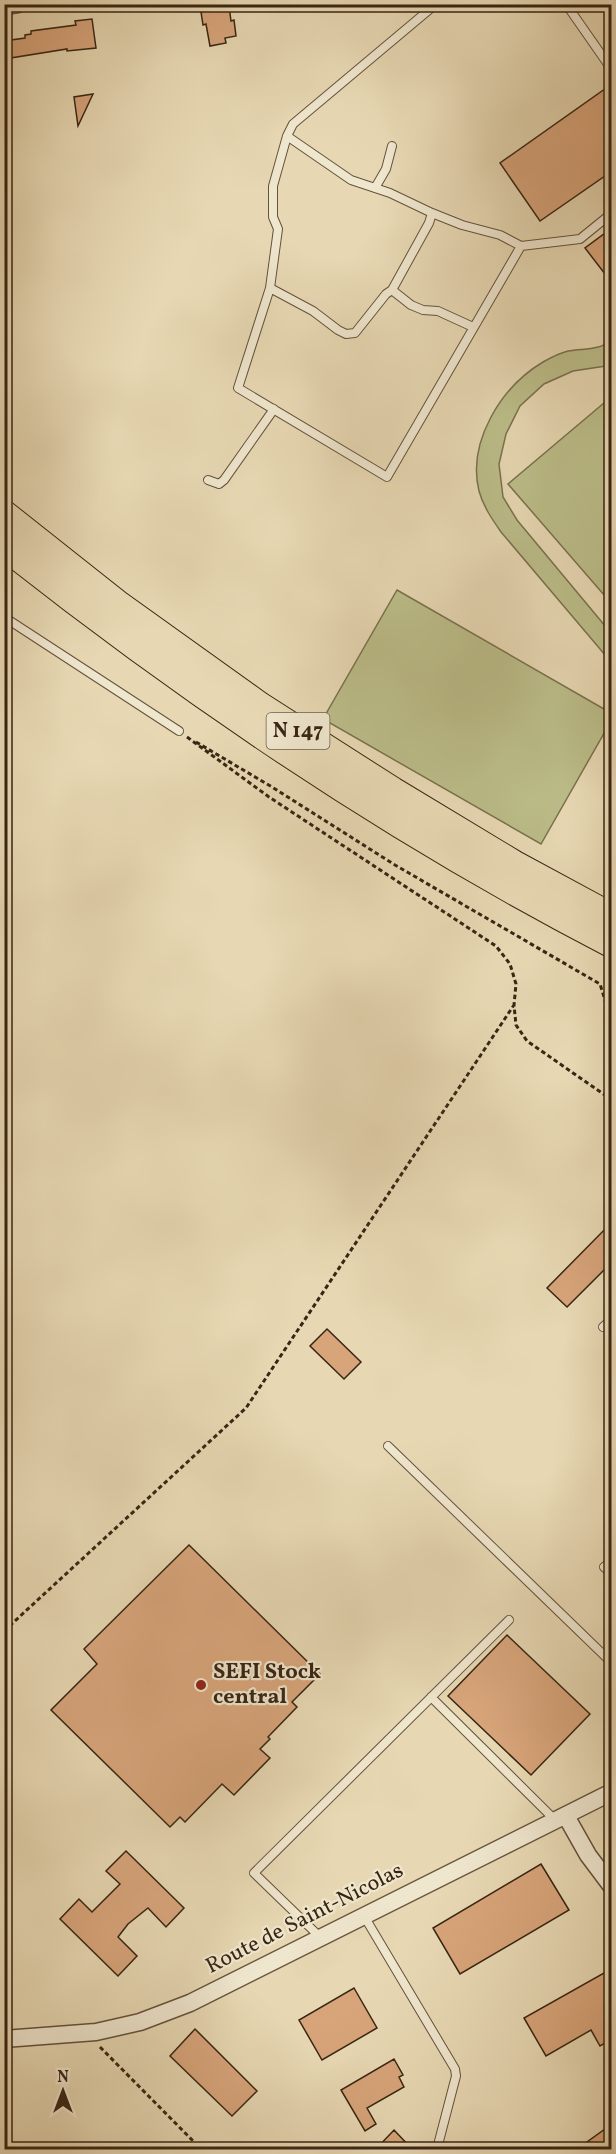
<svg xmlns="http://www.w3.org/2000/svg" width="616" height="2154" font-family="Vollkorn,serif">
<rect width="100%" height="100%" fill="#e7d8b3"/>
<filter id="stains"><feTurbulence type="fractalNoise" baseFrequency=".00333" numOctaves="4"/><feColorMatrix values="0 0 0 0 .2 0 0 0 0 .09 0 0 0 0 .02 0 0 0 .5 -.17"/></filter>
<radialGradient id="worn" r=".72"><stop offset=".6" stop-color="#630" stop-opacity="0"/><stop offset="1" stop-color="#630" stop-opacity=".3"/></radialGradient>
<path fill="#bbbd89" stroke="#7a714e" stroke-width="1.5" d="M611 340V368L606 366 573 371 544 384 520 406 506 434 499 464 503 497 517 520 611 633V662L501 532C492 519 483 506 479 491 467 442 501 387 543 362 550 358 560 353 568 351 584 348 599 351 611 340Z
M611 397V603L508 484Z
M397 590 611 713V721L541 844 323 719Z"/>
<path fill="#d8a57b" stroke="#382513" stroke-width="1.5" d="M203 4 229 6 231 21 234 20 236 36 225 38 226 43 210 46 206 24 203 25 201 12 205 11Z
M92 19 96 48 67 51V49L4 59V41L25 38V35L31 34V31L76 25 75 21Z
M612 84V171L540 221 500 163Z
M93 94 78 126 74 97Z
M612 228V283L585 248Z
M612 1222V1262L567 1307 547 1288Z
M327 1329 361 1362 344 1379 310 1346Z
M189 1545 320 1674 292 1702 297 1707 268 1737 270 1739 260 1749 270 1758 234 1795 222 1784 185 1822 180 1817 170 1827 51 1710 97 1664 84 1649Z
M507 1635 590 1714 531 1775 448 1696Z
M126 1851 184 1908 166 1927 148 1908 128 1924 118 1937 137 1956 118 1976 60 1919 79 1899 92 1912 120 1884 106 1871Z
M541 1864 569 1910 460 1974 433 1928Z
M604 1973 612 1987V2039L600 2046 591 2030 546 2056 524 2018Z
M354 1988 377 2028 322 2060 299 2020Z
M195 2029 257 2091 232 2116 170 2056Z
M394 2059 403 2075 399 2077 404 2087 367 2108 376 2124 365 2131 341 2090Z
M612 2124V2150H592L587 2142Z
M394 2130 413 2150H375Z"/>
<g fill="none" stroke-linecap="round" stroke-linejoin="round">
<defs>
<path id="service" d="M436 4 293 124 287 136 273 186V217L278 229 270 288 238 388 387 477 521 246 580 239 612 213
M566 4 612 70
M375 188 386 169 392 146
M432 213 462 225 500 235 521 246
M270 288 313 311 338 330 346 334 355 333 386 294 392 290 429 223 432 213 390 193 351 180 287 136
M392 290 411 305 423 310 438 311 473 327
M208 480 219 484 224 480 274 409
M4 617 179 731
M603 1327 612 1319
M388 1446 612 1663
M612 1561 604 1567 612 1574
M431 1697 556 1821
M364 1916 455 2069 456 2076 438 2145 433 2150
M320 1937 254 1873 509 1620"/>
<path id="minor" d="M4 6 18 4
M566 1816 588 1855 612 1887
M4 2039 96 2032 140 2022 190 2003 612 1792"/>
<path id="trunk" d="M4 514 119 605 260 706 393 791 514 864 612 917
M4 546C195 697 395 832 612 944"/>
</defs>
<use href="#service" stroke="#64523b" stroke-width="10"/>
<use href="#minor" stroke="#64523b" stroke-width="19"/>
<use href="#trunk" stroke="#382513" stroke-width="29"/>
<path stroke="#382513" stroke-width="3" stroke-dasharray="4.5 3" stroke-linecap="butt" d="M187 737 269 797 496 946 510 964 516 984 514 1005 516 1025 527 1041 612 1100
M196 742 272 787 395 865 600 984 612 1023
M4 1631 246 1408 514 1005
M100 2047 202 2150"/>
<use href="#service" stroke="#efe6ce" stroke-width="8"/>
<use href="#minor" stroke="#efe6ce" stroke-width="16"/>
<use href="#trunk" stroke="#e7d8b3" stroke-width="27"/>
</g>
<circle fill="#8f2418" stroke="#efe6ce" stroke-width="2" cx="201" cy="1685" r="6"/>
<g text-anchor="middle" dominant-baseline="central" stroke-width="4.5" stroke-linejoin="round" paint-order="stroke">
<rect fill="#efe6ce" stroke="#6f5f4b" stroke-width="1.5" x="266.5" y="713" width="63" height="36" rx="4.5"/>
<g font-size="21" font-weight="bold" fill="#382513">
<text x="298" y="731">N 147</text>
</g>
<g font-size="22" font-weight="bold" fill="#382513" stroke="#efe6ce" text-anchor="start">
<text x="213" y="1672">SEFI Stock<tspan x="213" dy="25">central</tspan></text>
</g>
<g font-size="22" fill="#382513" stroke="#efe6ce">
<text transform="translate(305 1919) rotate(-27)">Route de Saint-Nicolas</text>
</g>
</g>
<rect width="616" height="2154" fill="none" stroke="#e7d8b3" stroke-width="24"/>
<rect x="6" y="6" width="604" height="2142" fill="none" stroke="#382513" stroke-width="3"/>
<rect x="12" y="12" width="592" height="2130" fill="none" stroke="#382513" stroke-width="1.5"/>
<g transform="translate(63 2091)" stroke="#efe6ce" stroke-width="4.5" paint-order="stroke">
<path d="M0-4.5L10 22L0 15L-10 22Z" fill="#382513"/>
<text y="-9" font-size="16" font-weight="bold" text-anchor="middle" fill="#382513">N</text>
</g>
<rect width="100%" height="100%" filter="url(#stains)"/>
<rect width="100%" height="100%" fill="url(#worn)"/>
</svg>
